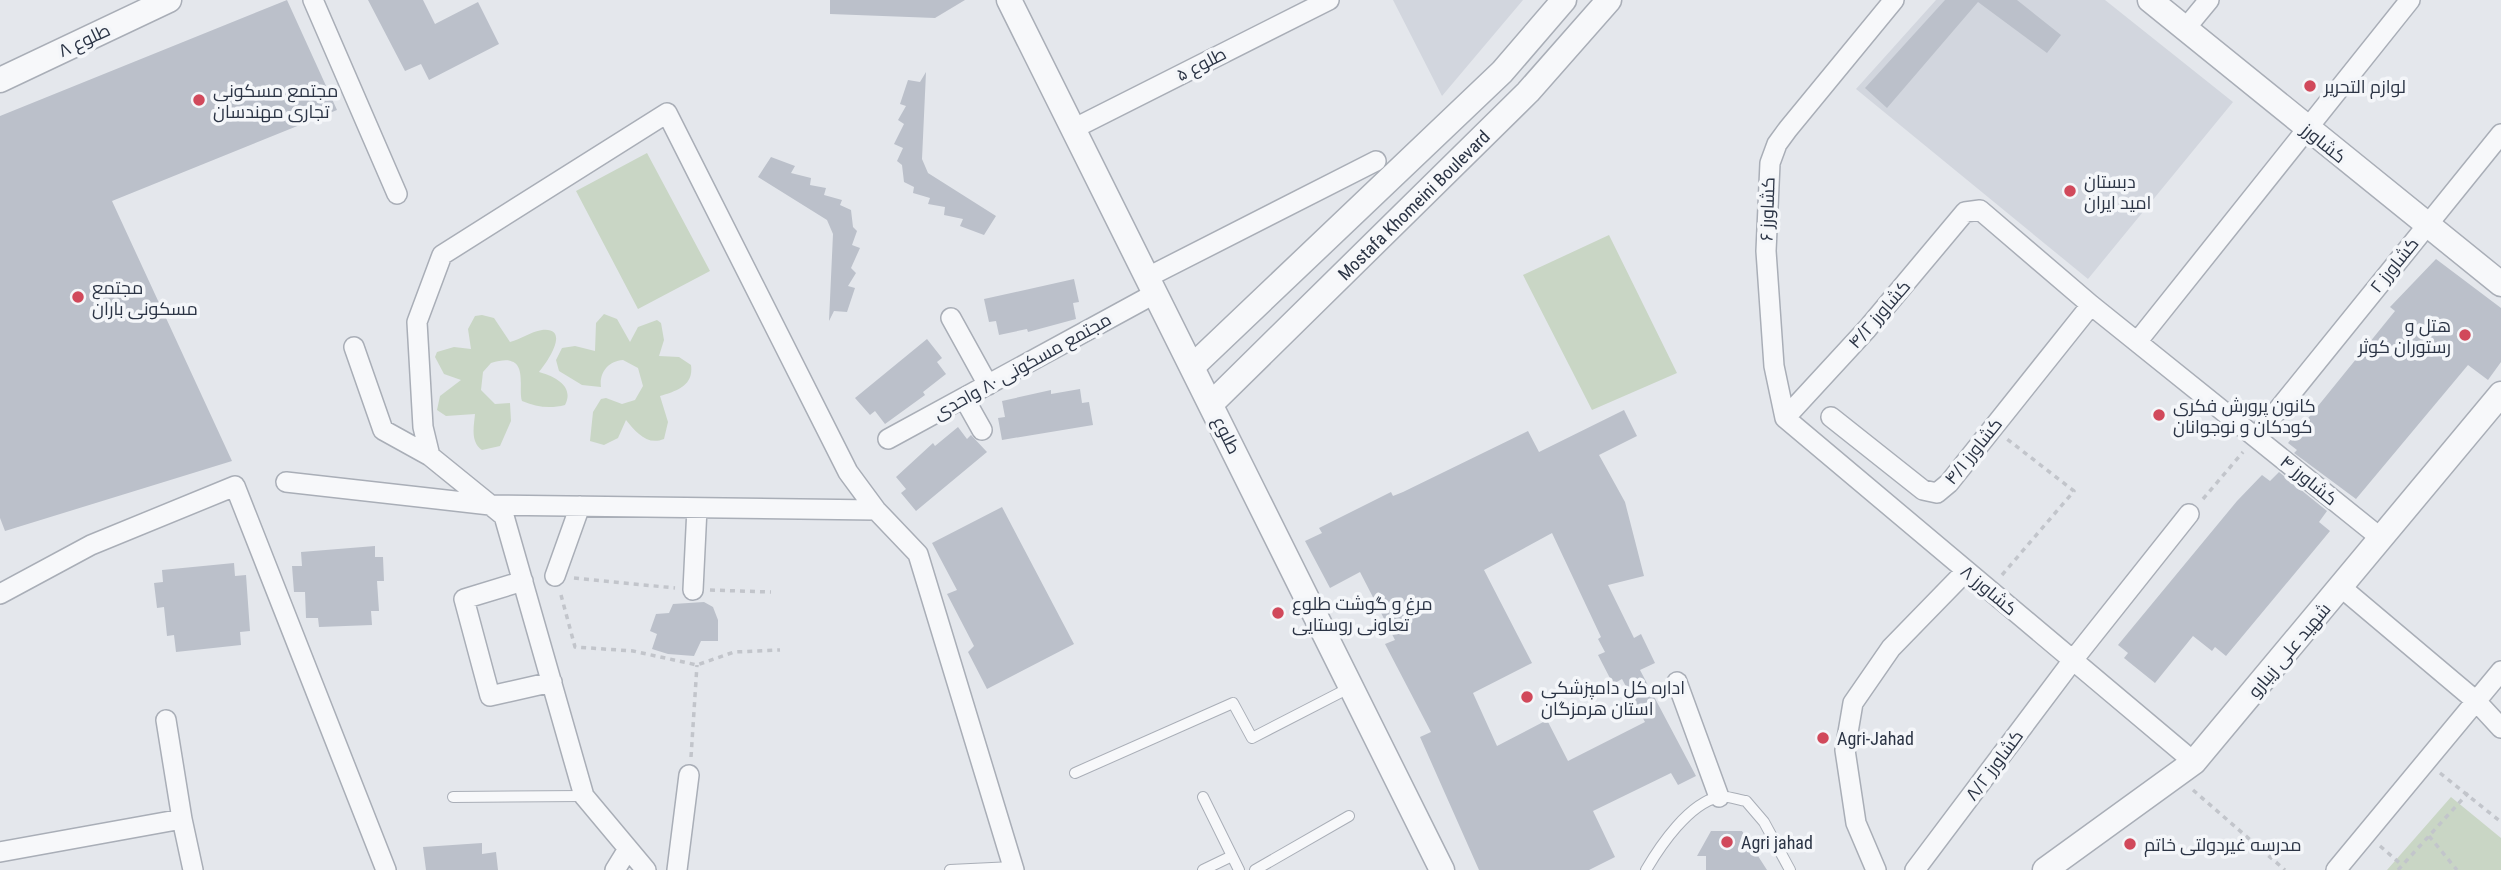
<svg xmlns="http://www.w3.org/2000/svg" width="2501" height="870" font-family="'Roboto Condensed',Cairo,sans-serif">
<rect width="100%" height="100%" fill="#e4e7ec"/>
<path fill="#d2d6de" d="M1393 0H1523L1442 96Z
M1936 0H2105L2233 102 2088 279 1856 89Z"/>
<path fill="#c9d6c5" d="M647 153 710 271 638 309 576 191Z
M1609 235 1677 373 1592 410 1523 275Z
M604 314 617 319 630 342 638 327 657 320 661 323 664 340 659 356 679 357 691 365C694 386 676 391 660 396L668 422 664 439C647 446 636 432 626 420L618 438 604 445 590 441 593 412 601 399 606 398 622 404 635 400 643 386 638 368 623 360C608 361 599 373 601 387L582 385 559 371 556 360 562 348 575 346 595 351 596 323Z
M482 315 494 318 510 342C521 339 530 332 542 330 572 327 546 364 539 372 554 376 575 386 565 405 550 409 536 407 522 401 517 387 532 350 491 363L483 372 481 390 495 404 510 403 511 421 500 446 482 450C470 442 474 426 475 414L446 416 437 410 440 396 461 380 444 374 435 357 437 352 454 347 471 349 468 329 475 316Z
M2451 797 2501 838V870H2387Z"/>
<path fill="#bbc0ca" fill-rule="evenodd" d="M287 0 337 110 112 201 232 461 5 531 0 518V116Z
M368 0H423L435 24 478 2 499 44 429 80 421 64 405 71Z
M830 0H965L935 18 830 14Z
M1945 0H2017L2061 35 2047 53 1978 2 1887 108 1865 88Z
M926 72 922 159 928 173 996 216 984 235 960 226 963 219 944 215 945 207 928 204 930 198 913 193 914 187 904 182 902 165 897 161 903 148 894 144 904 124 898 120 906 106 900 104 908 80 920 82Z
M771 157 795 166 791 173 811 178 810 185 826 188 824 195 842 200 840 205 851 210 853 227 857 231 852 245 860 248 851 268 856 273 848 286 855 288 847 312 834 311 829 321 833 234 827 220 758 177Z
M2436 259 2501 308V362L2488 380 2468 365 2356 499 2294 453 2297 450 2288 443 2395 311 2390 307Z
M1074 279 1079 302 1073 303 1076 319 1028 332 1027 329 999 335 996 321 989 322 984 299Z
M927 339 942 358 937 362 946 374 923 392 925 395 885 424 875 411 870 415 855 398Z
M1080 389 1082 403 1089 402 1093 425 1002 440 998 418 1005 417 1002 401 1051 390V394Z
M1624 410 1637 436 1599 455 1625 502 1644 576 1608 585 1634 638 1641 634 1655 663 1640 670 1696 776 1678 785 1671 773 1593 811 1615 857 1589 870H1479L1420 737 1431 732 1385 644 1395 640 1360 572 1330 588 1305 541 1322 533 1319 528 1391 492 1393 496 1403 492 1528 431 1539 452ZM1552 533 1601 637 1598 639 1605 652 1598 655 1613 684 1622 679 1645 722 1568 761 1547 720 1497 746 1473 693 1532 663 1484 570Z
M958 427 967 439 971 435 987 452 916 511 901 493 906 489 896 477 933 443 935 446Z
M2279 472 2327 511 2319 522 2330 531 2226 656 2215 647 2212 651 2193 636 2155 683 2124 658 2128 653 2118 645 2237 501 2262 475 2270 481Z
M1002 507 1074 644 987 689 968 652 974 646 947 594 957 590 932 543Z
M375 546V557H383L384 581H377L379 611H371L372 625 319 627 318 618H306L305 592H294L292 566H302L301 552Z
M234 563 235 576 246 575 250 631 240 632 241 645 176 652 174 635 167 636 164 607 157 608 154 583 163 582 162 570Z
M704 602 713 607 718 620V641H701L694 656 668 654 652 649 657 634 650 631 656 614 669 613 673 604Z
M1711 831H1742L1767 870H1706V856H1697Z
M482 843V854L496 852 498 870H426L423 847Z"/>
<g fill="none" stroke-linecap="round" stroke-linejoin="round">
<defs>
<path id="service" d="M1075 773 1233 703 1252 738 1351 687
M453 797 584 796
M1203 797 1239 870
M950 870 1013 867
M1203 870 1232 856
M1255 870 1349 816
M1646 870C1660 846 1689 803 1719 797 1726 795 1738 800 1746 801L1764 822 1790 870"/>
<path id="minor" d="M313 0 397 194
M1894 0 1788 129 1777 144 1770 163 1766 251 1774 366 1785 418 2194 762
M2185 29 2209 0
M1073 129 1329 0
M1148 277 1376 161
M951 318 988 385
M2137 342 2410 0
M354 347 383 430 430 456
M964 398 982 430
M1831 417 1923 490 1937 493 1949 483 2091 305
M1785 418 1867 329 1965 212 1980 210 2091 305 2382 539
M2256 437 2501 134
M888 439 1156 293
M286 482 490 505 876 510
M555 576 580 506
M523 581 464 599 490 696 552 682
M2342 588 2476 701 2501 728
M693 590 697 508
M0 594 91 545 235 486 386 870
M1677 682 1719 797
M166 720 182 819
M0 852 182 819 193 870
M615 870 628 849
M646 870 584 796 504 516 430 456 423 427 417 322 442 255 667 113 848 472 876 510 918 554 1014 870
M677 870 689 775
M1876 870 1856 823 1845 750 1853 703 1891 648 1966 571
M1915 870 2073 660 2189 514
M2336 870 2501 671"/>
<g id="tertiary">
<path d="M1009 0 1442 870"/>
<path d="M2150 0 2501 284"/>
<path d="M0 80 169 0"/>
<path d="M1193 366 1502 72 1564 0"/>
<path id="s1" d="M1211 404 1528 92 1609 0"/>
<path d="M2045 870 2194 762 2501 394"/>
</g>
</defs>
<use href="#service" stroke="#a9aeb7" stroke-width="12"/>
<use href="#minor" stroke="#a9aeb7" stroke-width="22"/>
<use href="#tertiary" stroke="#a9aeb7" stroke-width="27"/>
<path stroke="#c2c5cb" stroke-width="3.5" stroke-dasharray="5 5" stroke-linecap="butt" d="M2203 499 2243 452
M2002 575 2074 491 2007 439
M574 578 675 588
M710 590 771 592
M561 595 575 647 633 651 697 665 734 652 780 650
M691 757 697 665
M2440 773 2501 822
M2193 790 2285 870
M2429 836 2457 870
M2380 846 2402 865
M2398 870 2468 793"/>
<use href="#service" stroke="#f7f8fa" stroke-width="10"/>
<use href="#minor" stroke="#f7f8fa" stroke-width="19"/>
<use href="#tertiary" stroke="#f7f8fa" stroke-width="24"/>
</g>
<g fill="#d1495b" stroke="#f4f6f9" stroke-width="2.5">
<circle cx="2310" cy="86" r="7"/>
<circle cx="199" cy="100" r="7"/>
<circle cx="2070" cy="191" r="7"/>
<circle cx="78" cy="297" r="7"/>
<circle cx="2465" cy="335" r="7"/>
<circle cx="2159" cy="415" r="7"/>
<circle cx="1278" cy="613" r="7"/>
<circle cx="1527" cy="697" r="7"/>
<circle cx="1823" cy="738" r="7"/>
<circle cx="1727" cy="842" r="7"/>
<circle cx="2130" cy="844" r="7"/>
</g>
<g text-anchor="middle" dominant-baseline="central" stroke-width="7" stroke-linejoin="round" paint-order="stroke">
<g font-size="18" fill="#2b3445" stroke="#f4f6f9">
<text transform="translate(84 40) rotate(-25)">طلوع ۸</text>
<text transform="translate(1201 64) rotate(-27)">طلوع ۵</text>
<text transform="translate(2324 143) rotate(39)">کشاورز</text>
<text stroke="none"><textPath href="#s1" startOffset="284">Mostafa Khomeini Boulevard</textPath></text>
<text transform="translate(1767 209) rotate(-88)">کشاورز ۶</text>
<text transform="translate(2394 265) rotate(-51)">کشاورز ۲</text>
<text transform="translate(1879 314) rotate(-49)">کشاورز ۴/۲</text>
<text transform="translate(1022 366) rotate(-29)">مجتمع مسکونی ۸۰ واحدی</text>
<text transform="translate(1227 435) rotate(64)">طلوع</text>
<text transform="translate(1973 451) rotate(-51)">کشاورز ۴/۱</text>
<text transform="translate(2309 480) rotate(39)">کشاورز ۴</text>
<text transform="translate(1989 590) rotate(40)">کشاورز ۸</text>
<text transform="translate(2289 650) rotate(-50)">شهید علی زیبارو</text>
<text transform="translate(1994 765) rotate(-53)">کشاورز ۸/۲</text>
</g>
<g font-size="18" fill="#2b3445" stroke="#f4f6f9" text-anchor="start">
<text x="2324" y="86">لوازم التحریر</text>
<text x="213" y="90">مجتمع مسکونی<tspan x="213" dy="21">تجاری مهندسان</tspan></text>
<text x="2084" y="181">دبستان<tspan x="2084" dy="21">امید ایران</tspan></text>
<text x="92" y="287">مجتمع<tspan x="92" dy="21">مسکونی باران</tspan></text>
<text x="2451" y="325" text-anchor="end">هتل و<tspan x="2451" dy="21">رستوران کوثر</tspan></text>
<text x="2173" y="405">کانون پرورش فکری<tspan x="2173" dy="21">کودکان و نوجوانان</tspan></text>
<text x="1292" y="603">مرغ و گوشت طلوع<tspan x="1292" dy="21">تعاونی روستایی</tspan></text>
<text x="1541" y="687">اداره کل دامپزشکی<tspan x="1541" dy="21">استان هرمزگان</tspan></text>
<text x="1837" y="738">Agri-Jahad</text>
<text x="1741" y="842">Agri jahad</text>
<text x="2144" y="844">مدرسه غیردولتی خاتم</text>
</g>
</g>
</svg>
